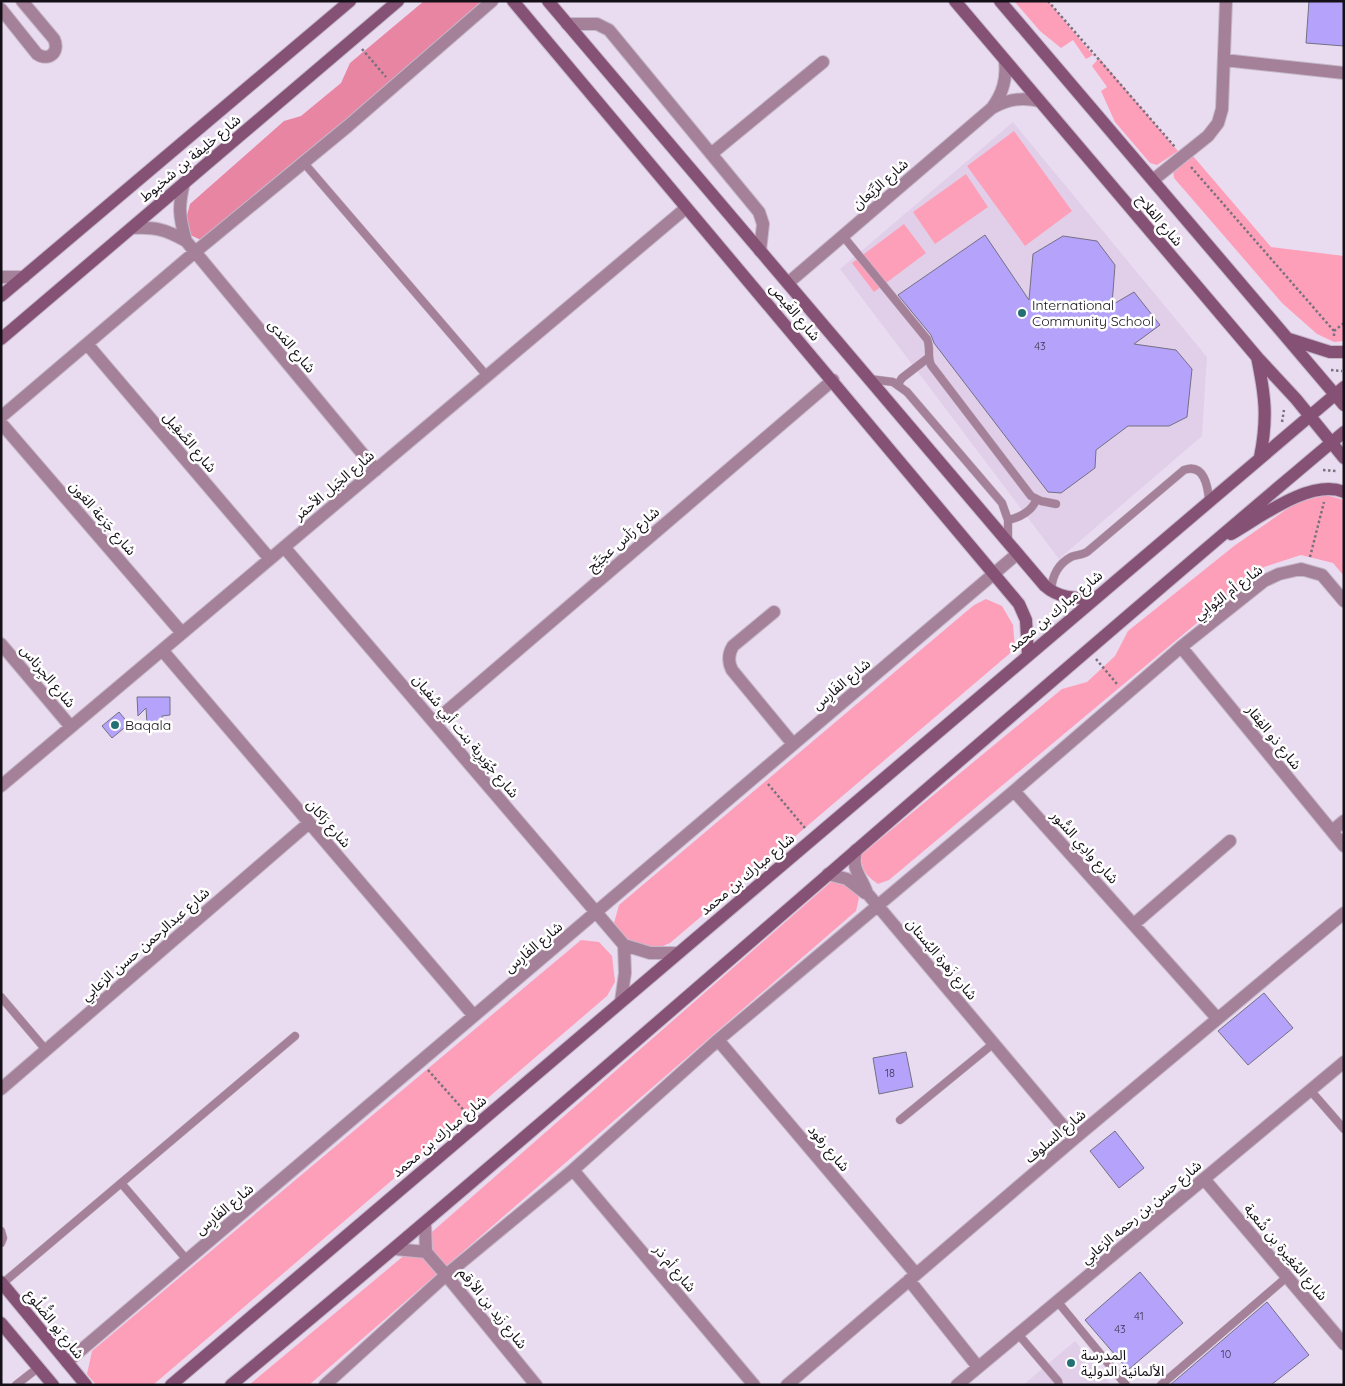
<svg xmlns="http://www.w3.org/2000/svg" width="1345" height="1386" font-family="Quicksand,'Noto Sans Arabic',sans-serif">
<rect width="100%" height="100%" fill="#eadcf0"/>
<path fill="#e1cfe9" d="M1013 122 1207 357 1202 436 1059 559 840 269Z
M1075 1341 1111 1385H1023Z"/>
<path fill="#fd9fb9" d="M1014 1H1048L1093 55 1086 59 1073 40 1061 48 1040 31Z
M1099 58 1178 151 1157 165 1150 163 1115 122 1101 91 1107 87 1092 66Z
M1014 131 1072 211 1025 246 967 166Z
M1193 156 1271 247 1344 256V341L1334 342 1317 334 1282 303 1174 178 1173 171Z
M966 174 988 207 935 244 913 212Z
M904 224 926 253 874 292 852 263Z
M1326 495 1344 500V576L1333 563 1301 555 1264 567 889 880 878 884C866 876 860 869 862 854L1062 689 1087 682 1115 656 1128 631 1234 546 1297 502 1311 496Z
M986 599 1002 606 1013 625 1015 649 670 943 649 952 626 938 614 923 619 905 974 605Z
M832 881 852 887 859 898 856 911 309 1385H249L425 1238Z
M581 940 599 942 612 956 615 982 607 996 153 1385H96L87 1374 92 1351Z"/>
<path fill="#e885a2" d="M424 1H482L305 156 203 241 188 234 186 219 190 204 284 121 301 116 341 83 350 63Z"/>
<path fill="#b5a2fa" stroke="#737084" d="M1309 1H1344V46L1306 43Z
M985 235 1029 300 1033 254 1063 236 1097 241 1115 265 1112 305 1134 292 1160 325 1134 344 1176 350 1192 369 1187 417 1169 426H1128L1096 450 1095 468 1061 493 1048 492 934 343 931 335 898 295Z
M137 697H170V715L162 716V723L147 724 146 708 138 716Z
M119 712 129 724 112 738 102 726Z
M1264 993 1293 1028 1248 1065 1218 1031Z
M906 1052 913 1087 879 1094 873 1058Z
M1115 1131 1144 1168 1119 1188 1090 1151Z
M1140 1272 1183 1323 1128 1370 1085 1320Z
M1267 1302 1309 1355 1271 1385H1170Z"/>
<g fill="none" stroke-linecap="round" stroke-linejoin="round">
<defs>
<path id="lane" d="M304 163 487 376
M843 236 927 339C931 348 927 356 931 365L1031 496 1041 501 1056 504
M870 379 893 382 907 392 1002 503 1008 520V541
M898 384 902 378 928 358
M1008 520C1019 518 1034 510 1036 499
M1051 591C1052 576 1058 564 1071 557 1076 555 1082 555 1087 552L1184 470C1204 463 1208 486 1209 501
M1 997 46 1050
M1310 1090 1344 1129
M900 1120 994 1043
M121 1183 187 1260
M1 1231 3 1238 1 1243
M3 1283 295 1036
M1057 1301 1126 1385
M1018 1334 1058 1381 1059 1385
M16 1385 39 1367
M1161 1385 1287 1277"/>
<path id="street" d="M1 9 37 54C49 62 60 52 54 39L22 1
M567 24H597L609 30 759 212 763 224 760 251
M1224 60 1344 73
M992 108C1003 93 1007 79 1005 61
M711 154 823 62
M1153 180 1208 136 1218 123 1222 109 1226 1
M184 183C178 206 179 217 186 241
M132 228C155 227 165 229 186 241L376 470
M1 277H24
M788 283 992 108C1008 99 1022 97 1039 101
M87 344 270 559
M1 417 195 252 348 126 492 1
M1 423 182 633
M284 547 624 945 650 953H677
M774 612 733 646C728 654 728 662 732 670L793 744
M1 644 71 727
M1181 647 1344 846
M162 650 474 1016
M434 722 833 380
M1 786 686 208
M1014 791 1217 1018
M1332 831 1344 821
M856 850C851 871 861 875 867 893L1074 1139
M828 874 847 879 865 893
M1134 924 1230 841
M621 1001 625 973 624 945
M718 1040 916 1274
M1 1089 309 823
M573 1170 754 1385
M1204 1179 1344 1344
M425 1223 426 1252 446 1275 536 1385
M395 1249 426 1252
M909 1280 978 1367
M67 1362 1017 554
M325 1385 446 1275 573 1170 718 1040 1014 791 1181 647 1264 581 1279 574 1301 569 1322 575 1344 601
M787 1385 1074 1139 1344 913
M957 1385 1344 1062"/>
<path id="secondary" d="M513 1 1019 604 1026 620 1028 655
M548 1 1045 586C1060 599 1075 598 1094 598
M955 1 1257 357 1296 399 1344 458
M1000 1 1344 405
M1 296 350 1
M1 339 398 1
M1289 339 1330 352H1344
M1257 357C1265 395 1268 418 1260 457
M1231 534C1259 518 1311 478 1344 492
M1 1282 86 1385
M1 1323 53 1385
M171 1385 1344 387
M231 1385C607 1073 970 746 1344 432"/>
</defs>
<use href="#lane" stroke="#c4b7c9" stroke-width="9"/>
<use href="#street" stroke="#c4b7c9" stroke-width="14"/>
<use href="#secondary" stroke="#c4b7c9" stroke-width="14"/>
<path stroke="#7a717e" stroke-width="2.5" stroke-dasharray="2.5 2.5" stroke-linecap="butt" d="M1048 1 1175 147
M362 49 386 77
M1191 167 1334 331V338
M1334 331 1344 323
M1331 370 1342 371
M1282 422 1284 410
M1323 470 1336 471
M1310 557 1324 502
M1096 659 1117 684
M768 784 805 828
M428 1070 468 1115"/>
<use href="#lane" stroke="#a58199" stroke-width="8"/>
<use href="#street" stroke="#a58199" stroke-width="12"/>
<use href="#secondary" stroke="#855175" stroke-width="12"/>
</g>
<g fill="#246f74" stroke="#fff" stroke-width="2">
<circle cx="1022" cy="313" r="5"/>
<circle cx="115" cy="725" r="5"/>
<circle cx="1071" cy="1363" r="5"/>
</g>
<g text-anchor="middle" dominant-baseline="central" stroke-width="5" stroke-linejoin="round" paint-order="stroke">
<g font-size="11" fill="#3d3450">
<text x="1040" y="346">43</text>
<text x="890" y="1073">18</text>
<text x="1139" y="1316">41</text>
<text x="1120" y="1329">43</text>
<text x="1226" y="1354">10</text>
</g>
<g font-size="14" fill="#151017" stroke="#fff">
<text transform="translate(190 158) rotate(-40)">شارع خليفة بن شخبوط</text>
<text transform="translate(880 184) rotate(-41)">شارع الرِّيَعان</text>
<text transform="translate(1160 220) rotate(50)">شارع الفلاح</text>
<text transform="translate(795 312) rotate(50)">شارع الغَيص</text>
<text transform="translate(292 346) rotate(50)">شارع المَدى</text>
<text transform="translate(190 442) rotate(50)">شارع الصَّقِيل</text>
<text transform="translate(334 485) rotate(-40)">شارع الجَبل الأحمَر</text>
<text transform="translate(103 518) rotate(49)">شارع جَزعة العَون</text>
<text transform="translate(623 539) rotate(-41)">شارع رَأس عجَيِّج</text>
<text transform="translate(1228 592) rotate(-37)">شارع أم اليُوابِي</text>
<text transform="translate(1055 611) rotate(-40)">شارع مبارك بن محمد</text>
<text transform="translate(48 676) rotate(50)">شارع الجِرناس</text>
<text transform="translate(841 684) rotate(-40)">شارع الفَارِس</text>
<text transform="translate(466 736) rotate(50)">شارع جُوَيرِية بنت أبي سُفيان</text>
<text transform="translate(1274 737) rotate(51)">شارع ذو الفِقار</text>
<text transform="translate(329 823) rotate(49)">شارع رَاكان</text>
<text transform="translate(1085 847) rotate(48)">شارع وادِي السُّور</text>
<text transform="translate(747 874) rotate(-40)">شارع مبارك بن محمد</text>
<text transform="translate(145 944) rotate(-41)">شارع عبدالرحمن حسن الزعابي</text>
<text transform="translate(533 947) rotate(-40)">شارع الفَارِس</text>
<text transform="translate(942 959) rotate(50)">شارع زَهرة البُستان</text>
<text transform="translate(439 1136) rotate(-40)">شارع مبارك بن محمد</text>
<text transform="translate(1055 1136) rotate(-40)">شارع السلوف</text>
<text transform="translate(829 1148) rotate(50)">شارع رفود</text>
<text transform="translate(224 1209) rotate(-40)">شارع الفَارِس</text>
<text transform="translate(1141 1212) rotate(-40)">شارع حسن بن رحمه الزعابي</text>
<text transform="translate(1286 1252) rotate(50)">شارع المُغِيرة بن شُعبة</text>
<text transform="translate(675 1268) rotate(50)">شارع أم ذر</text>
<text transform="translate(493 1308) rotate(51)">شارع زَيد بن الأرقم</text>
<text transform="translate(55 1324) rotate(51)">شارع يَو الضُّلُوع</text>
</g>
<g font-size="14" fill="#151017" stroke="#fff" text-anchor="start">
<text x="1032" y="305">International<tspan x="1032" dy="16">Community School</tspan></text>
<text x="125" y="725">Baqala</text>
<text x="1081" y="1355">المدرسة<tspan x="1081" dy="16">الألمانية الدولية</tspan></text>
</g>
</g>
<rect width="1345" height="1386" fill="none" stroke="#151017" stroke-width="5"/>
</svg>
